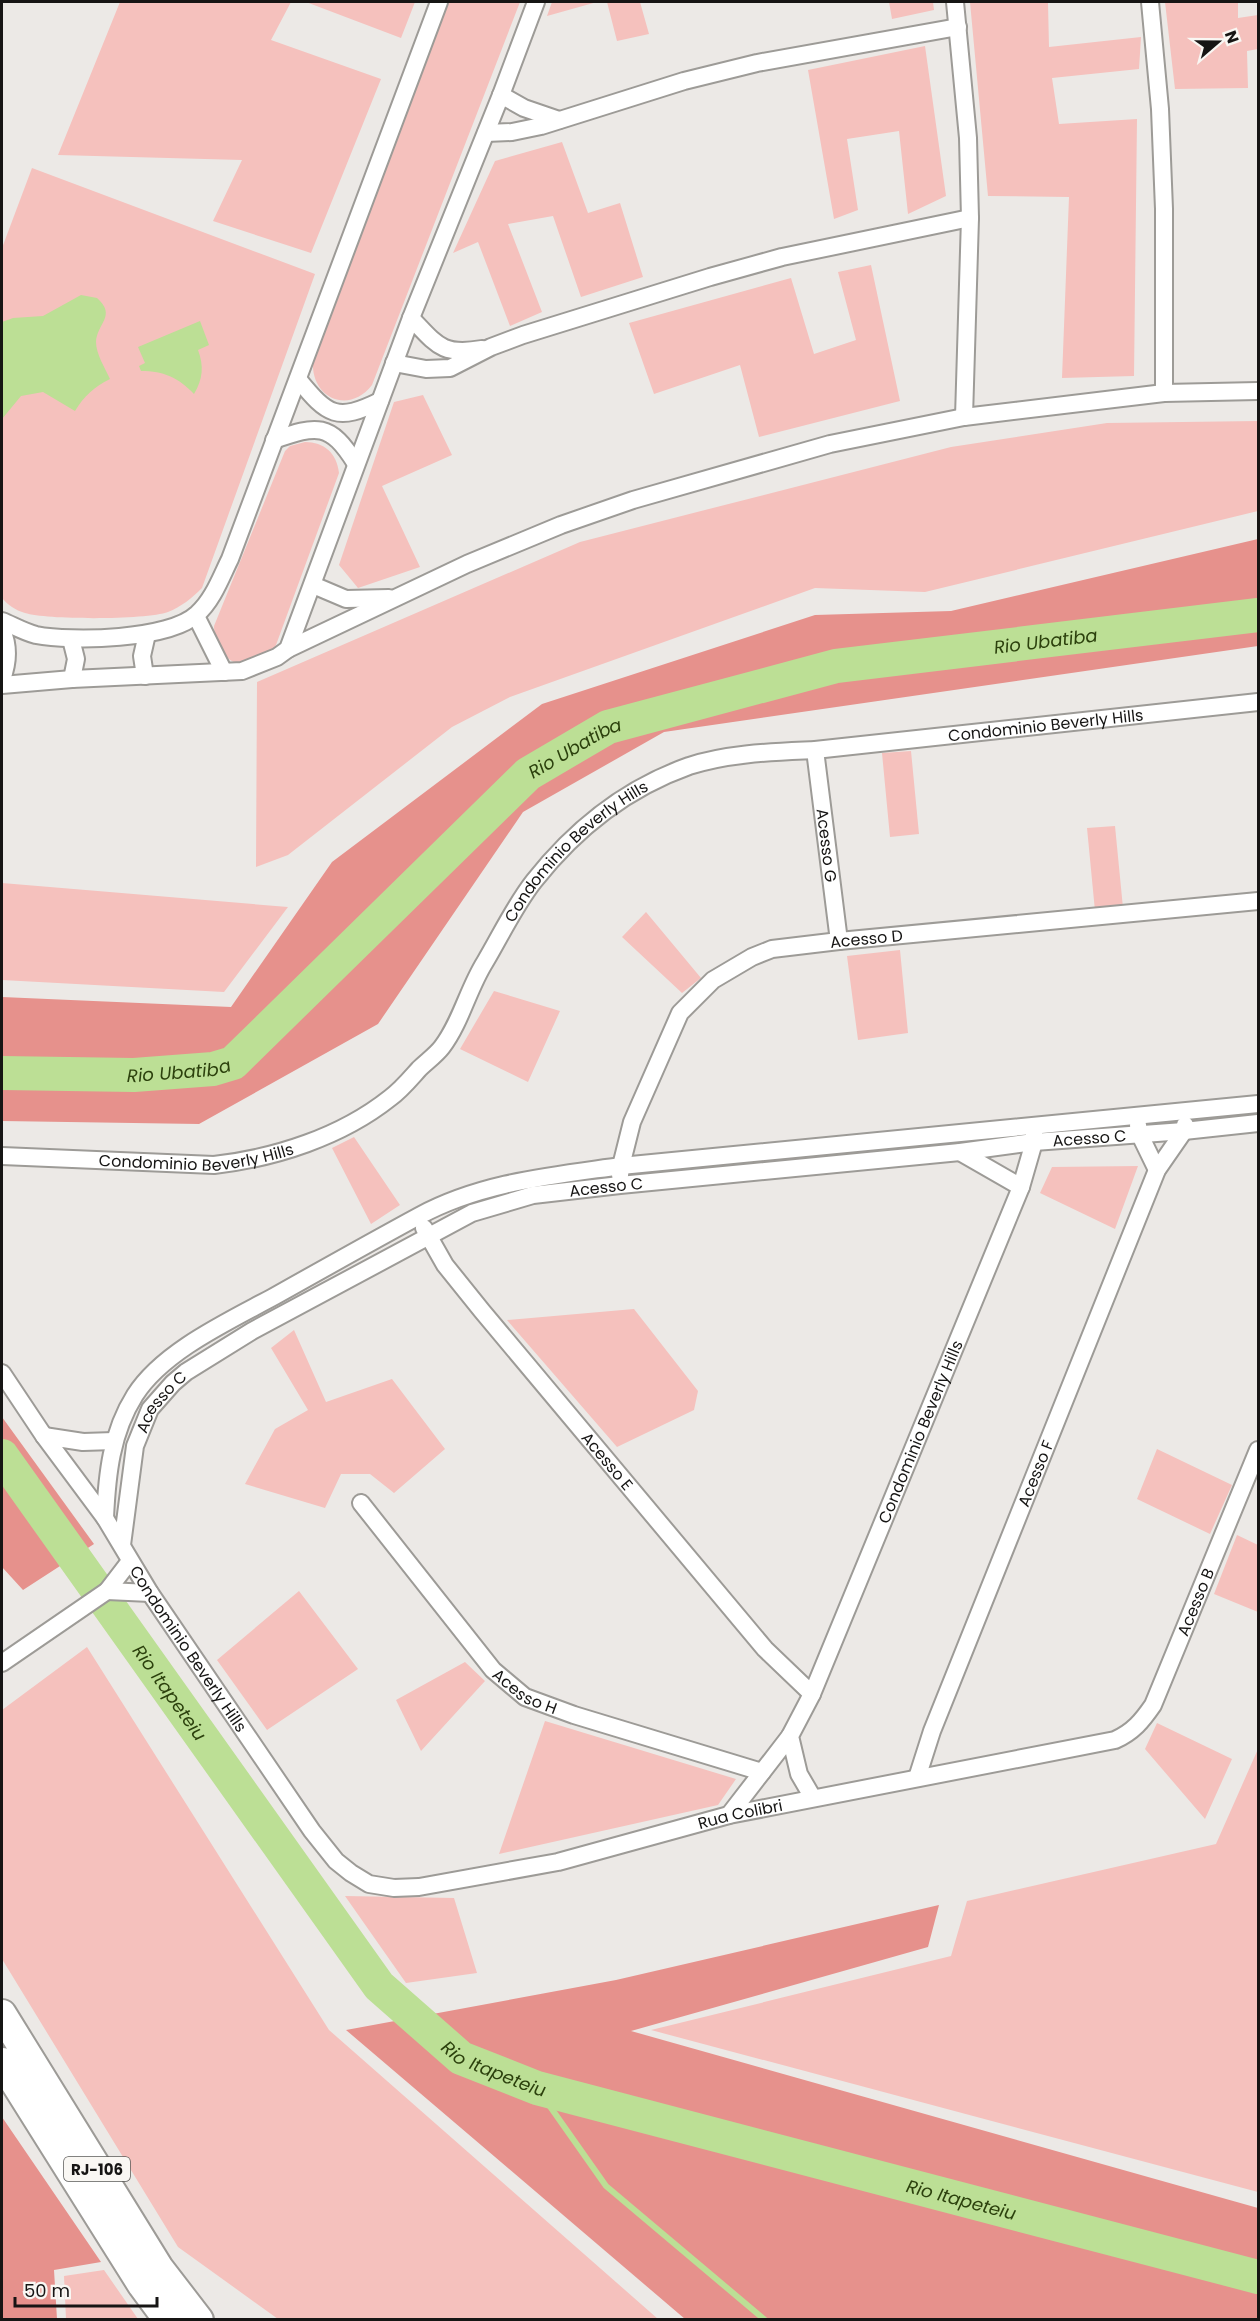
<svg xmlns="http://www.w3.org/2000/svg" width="1260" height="2321" font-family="Poppins,sans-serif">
<rect width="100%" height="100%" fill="#ece9e6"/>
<path fill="#f5c1bd" d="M120 2H291L271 40 381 79 311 253 213 221 242 160 58 155Z
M306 2H415L401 38Z
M447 2H520L372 385C349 415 311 398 313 362Z
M552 2H597L547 16Z
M607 2H640L649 34 617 41Z
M889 2H933L934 10 892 19Z
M970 2H1052L1048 3 1049 47 1141 37 1139 69 1052 78 1059 124 1137 119 1134 376 1062 378 1069 197 988 196Z
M1165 2H1238V18L1258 15V49L1247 51 1248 88 1175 89Z
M925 46 946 196 908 214 899 131 847 139 858 210 834 219 808 70Z
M562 142 588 213 620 203 643 277 581 297 553 216 508 224 542 312 510 326 478 242 453 253 495 161Z
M32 168 315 274 202 588C192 598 181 607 168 612 147 620 47 620 25 613 15 610 8 605 2 598V248Z
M871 265 900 401 759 437 740 365 654 394 629 323 791 278 814 354 856 340 838 272Z
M423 395 452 455 382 486 420 567 358 588 339 565 394 402Z
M1258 421V511L925 592 815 588 510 697 452 727 288 855 256 867 257 682 580 542 951 447 1107 423Z
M305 442C324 442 337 453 339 473L276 645C272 653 266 655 257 659 253 660 248 664 244 664 225 665 214 641 214 626L285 451 290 446Z
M911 751 919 834 890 837 882 753Z
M1115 826 1123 908 1095 911 1087 828Z
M2 883 288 907 224 992 2 980Z
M646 912 701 978 682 993 622 937Z
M900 950 908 1033 858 1040 847 956Z
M494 991 560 1011 528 1082 460 1049Z
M354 1137 400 1205 371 1224 332 1148Z
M1138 1166 1115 1229 1040 1193 1052 1167Z
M634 1309 698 1391 694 1410 617 1447 507 1320Z
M294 1330 326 1402 392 1379 445 1449 394 1493 370 1474H341L325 1508 245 1484 275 1429 308 1410 271 1348Z
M1157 1449 1232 1485 1210 1534 1137 1499Z
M1237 1535 1258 1545V1612L1214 1594Z
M299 1591 358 1669 267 1730 217 1660Z
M87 1647 329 2030 658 2319H278L178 2247 2 1959V1710Z
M465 1662 485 1681 421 1751 396 1700Z
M545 1721 736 1779 718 1805 499 1854Z
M1157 1723 1232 1759 1205 1819 1145 1749Z
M1258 1749V2192L651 2030 951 1956 967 1901 1216 1844Z
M345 1896 454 1898 477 1973 406 1983Z
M104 2270 138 2319H66L64 2276Z"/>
<path fill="#e6918c" d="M1258 539V646L664 732 523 812 378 1024 199 1124 2 1121V997L231 1007 332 862 542 704 815 615 951 611Z
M2 1417 94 1544 23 1590 2 1567Z
M939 1905 928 1947 631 2031 1258 2208V2319H685L346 2030 616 1980Z
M2 2117 101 2262 54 2270 57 2319H2Z"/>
<path fill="#bcdf95" d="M81 295 97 298C117 316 97 323 96 342 96 354 105 368 110 379 94 387 84 396 75 411L43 392 21 396 2 419V322L13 318 43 316Z
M200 321 209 345 198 350C204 366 203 379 194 394 179 378 164 371 141 371L139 366 145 363 138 347Z"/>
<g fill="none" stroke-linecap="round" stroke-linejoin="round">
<path stroke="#bcdf95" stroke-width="6" d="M537 2088 606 2186 765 2320"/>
<g stroke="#bcdf95" stroke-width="34">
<path id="s1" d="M2 1073 134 1075 213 1069 233 1063 528 774 608 727 836 666 1258 615"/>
<path id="s2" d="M2 1456 379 1986 461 2058 537 2088 1258 2277"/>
</g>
<defs>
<g id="street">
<path d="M955 2 968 138 970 218 964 417"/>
<path d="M1150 2 1160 109 1164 209V393"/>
<path d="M501 95 524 108 559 120"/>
<path d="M486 133 512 132 541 126 684 81 757 63 958 27"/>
<path d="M411 318C437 345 442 356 482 349"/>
<path d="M394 363 426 369 450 368 491 347 523 335 710 277 782 257 970 218"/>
<path d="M298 379C328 416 337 422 380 401"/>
<path d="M274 440C317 425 330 422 356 464"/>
<path d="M313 585 346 599 389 598"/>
<path d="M196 616 224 672"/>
<path d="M2 621C12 625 24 632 36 635 71 642 170 640 197 614 213 600 221 577 230 559L439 2"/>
<path d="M2 630C9 646 8 663 2 679"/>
<path d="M71 639 76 659 72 679"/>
<path d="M288 649 467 564 561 525 633 500 830 444 964 417 1164 393 1258 391"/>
<path d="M145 676 142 656 147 634"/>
<path d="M2 685 72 679 242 671 277 657 288 649 411 318 501 95 536 2"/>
<path id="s3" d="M815 750 839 941"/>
<path d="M1138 1125 1139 1133 1157 1170"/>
<path d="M960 1152 1021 1187"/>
<path id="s4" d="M2 1156 214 1165C275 1158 341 1137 390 1098 401 1090 410 1079 419 1069 426 1062 436 1055 442 1047 461 1022 468 989 485 962 501 935 515 905 534 881 575 829 627 788 689 766 729 753 774 752 815 750L1258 702"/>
<path id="s5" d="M620 1175 621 1166 632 1122 680 1013 713 980 752 957 772 949 839 941 1258 901"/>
<path id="s6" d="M424 1228 445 1265 482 1311 765 1649 812 1694"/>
<path id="s7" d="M2 1373 44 1436 105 1518 150 1593 312 1831 336 1861 351 1873 369 1884 394 1888 419 1887 558 1862 729 1815 1115 1740C1133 1732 1142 1721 1153 1705L1258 1450"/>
<path d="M44 1436 83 1442 114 1441"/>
<path id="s8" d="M361 1503 493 1670 525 1697 574 1715 762 1772"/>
<path d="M105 1518C107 1475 111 1433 135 1395 163 1351 229 1321 275 1296 323 1269 371 1242 419 1216 482 1182 551 1176 621 1166L1258 1104"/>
<path id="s9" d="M122 1545 135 1446 150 1409 173 1383 186 1372 252 1331 472 1213 533 1195 620 1185 960 1152 1034 1142 1184 1131 1258 1123"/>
<path d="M107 1591 150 1593"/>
<path d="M2 1663 107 1591 130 1561"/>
<path id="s10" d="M917 1778 932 1731 1157 1170 1184 1131 1185 1125"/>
<path id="s11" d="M813 1798 799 1774 790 1736 812 1694 1021 1187 1034 1142V1131"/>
<path d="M729 1815 790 1736"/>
</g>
<path id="highway" d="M2 2014 159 2268 199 2320
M2 2062 142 2285 168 2320"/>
</defs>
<use href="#street" stroke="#9d9b97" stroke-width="20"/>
<use href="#highway" stroke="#9d9b97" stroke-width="32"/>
<use href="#street" stroke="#fff" stroke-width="16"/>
<use href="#highway" stroke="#fff" stroke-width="28"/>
</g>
<g text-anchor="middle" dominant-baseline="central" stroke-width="6" stroke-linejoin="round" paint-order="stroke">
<rect fill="#f9f7f3" stroke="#5a5957" stroke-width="1.5" x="64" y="2157" width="66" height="24" rx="4.5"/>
<g font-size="15" font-weight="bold" fill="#161514">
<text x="97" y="2169">RJ-106</text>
</g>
<g font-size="16" fill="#161514" stroke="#f9f7f3">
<text stroke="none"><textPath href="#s4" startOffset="1221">Condominio Beverly Hills</textPath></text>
<text stroke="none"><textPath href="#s3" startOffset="96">Acesso G</textPath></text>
<text stroke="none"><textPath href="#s4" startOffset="717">Condominio Beverly Hills</textPath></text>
<text stroke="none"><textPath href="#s5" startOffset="382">Acesso D</textPath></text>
<text stroke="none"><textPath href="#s9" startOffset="1142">Acesso C</textPath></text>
<text stroke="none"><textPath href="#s4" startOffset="195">Condominio Beverly Hills</textPath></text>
<text stroke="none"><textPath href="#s9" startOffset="656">Acesso C</textPath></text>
<text stroke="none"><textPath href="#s9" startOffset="152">Acesso C</textPath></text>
<text stroke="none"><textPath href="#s11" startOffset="398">Condominio Beverly Hills</textPath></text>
<text stroke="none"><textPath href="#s6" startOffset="297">Acesso E</textPath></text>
<text stroke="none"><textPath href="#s10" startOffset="327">Acesso F</textPath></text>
<text stroke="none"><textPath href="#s7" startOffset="1558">Acesso B</textPath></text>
<text stroke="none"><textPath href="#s7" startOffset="333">Condominio Beverly Hills</textPath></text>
<text stroke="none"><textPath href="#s8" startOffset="252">Acesso H</textPath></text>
<text stroke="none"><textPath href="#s7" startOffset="1012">Rua Colibri</textPath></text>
</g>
<g font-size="18" font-style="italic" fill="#2c410d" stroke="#f9f7f3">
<text stroke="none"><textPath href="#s1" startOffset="1185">Rio Ubatiba</textPath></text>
<text stroke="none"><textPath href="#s1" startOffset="699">Rio Ubatiba</textPath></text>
<text stroke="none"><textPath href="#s1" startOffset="177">Rio Ubatiba</textPath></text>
<text stroke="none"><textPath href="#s2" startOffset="290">Rio Itapeteiu</textPath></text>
<text stroke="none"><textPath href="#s2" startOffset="794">Rio Itapeteiu</textPath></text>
<text stroke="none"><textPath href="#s2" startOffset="1280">Rio Itapeteiu</textPath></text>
</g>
</g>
<rect width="1260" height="2321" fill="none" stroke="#161514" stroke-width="6"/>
<g transform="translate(1218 42) rotate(70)" stroke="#f9f7f3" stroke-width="4.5" paint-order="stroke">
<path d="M0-4.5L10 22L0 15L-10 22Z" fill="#161514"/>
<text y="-9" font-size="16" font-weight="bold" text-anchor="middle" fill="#161514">N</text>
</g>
<path d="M15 2297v9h142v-9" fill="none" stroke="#161514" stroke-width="3"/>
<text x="24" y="2297" font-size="18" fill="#161514" stroke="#f9f7f3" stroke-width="4.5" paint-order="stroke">50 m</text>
</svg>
